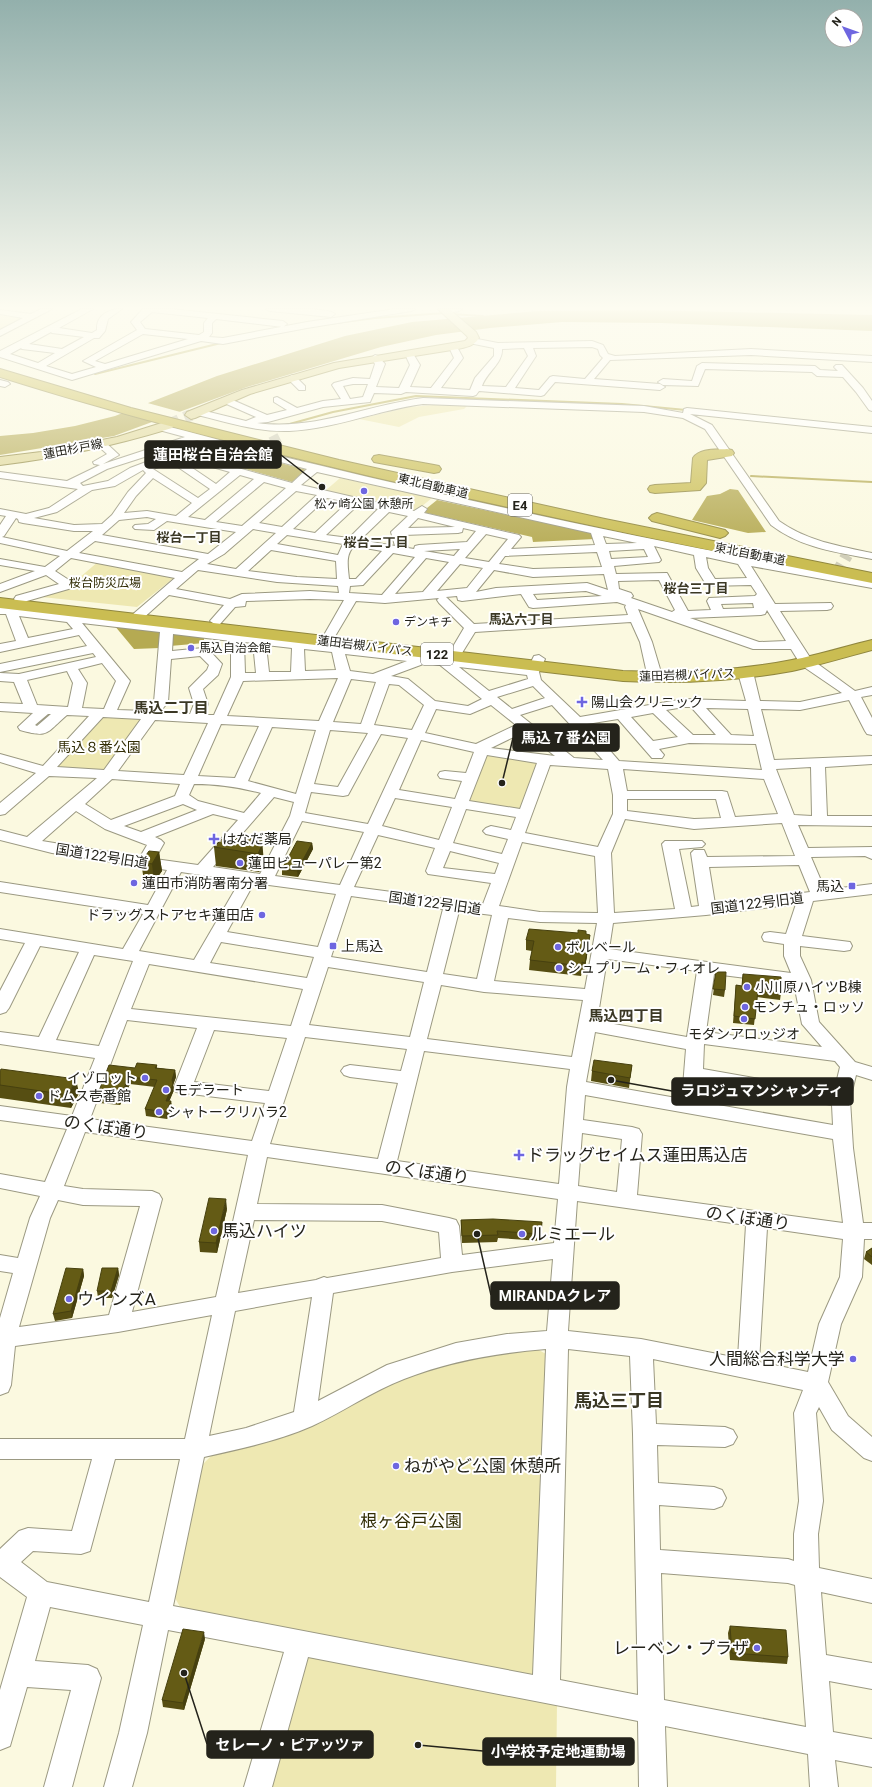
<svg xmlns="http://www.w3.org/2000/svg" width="872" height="1787" font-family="Roboto,'Noto Sans JP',sans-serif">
<rect width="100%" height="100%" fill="#fbf9e0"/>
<path fill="#eee8b2" d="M0 314 32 317 0 332Z
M433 405 467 406 464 409 419 417 399 427 359 419 410 407Z
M340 478 432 498 416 511 325 491Z
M99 561 175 577 137 607 32 596 72 584Z
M104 716 140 718 142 720 108 770H54Z
M485 753 538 763 521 812 465 803Z
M537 1349 546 1354 540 1669 531 1678 183 1612 175 1598 202 1465 213 1454 383 1387 438 1363Z
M308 1655 557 1703 556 1787H269Z"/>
<path fill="#b5aa52" d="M643 310 872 315V331L661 323 562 322 490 328 436 335 381 347 247 387 114 436 0 455V436L33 433 75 426 115 416 217 376 345 336 412 322 538 311Z
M224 451 236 453 239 452 307 470 292 482 202 457Z
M730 489 738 490 766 532 748 533 692 520 707 496 720 494Z
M437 500 592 533 595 539 533 542 532 537 422 512Z
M114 625 162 632 160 648 134 649Z
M171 633 204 636V643L170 646Z"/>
<path fill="#fbf9e0" d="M144 402 184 413 161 422 121 411Z"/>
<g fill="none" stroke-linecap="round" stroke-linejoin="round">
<path stroke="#b5aa52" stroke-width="2" d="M451 314 483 316
M329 324 375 318 445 313
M95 374 221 343
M286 425 333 412 416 396 622 404 686 410
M751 476 872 482"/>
<path stroke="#d0ceb9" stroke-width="10" stroke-dasharray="10 4.5" stroke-linecap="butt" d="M258 449 283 436"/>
<path stroke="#d0ceb9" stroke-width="12" stroke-dasharray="12 6" stroke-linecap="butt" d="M836 575 847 555"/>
<path stroke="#d0ceb9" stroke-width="12" stroke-dasharray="12 6" stroke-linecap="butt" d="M168 425 191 415"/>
<defs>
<path id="minor" d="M41 309H52L0 336V330L23 318 0 314V310L31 314Z
M82 309H93L59 328 92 333 97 330C96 315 109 309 122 309L108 319 105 331 99 338H94L46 366 72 374 96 367 83 361 137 330 131 322 143 309H171L283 321 287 324 283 327 216 319 212 323V333L209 337 223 338 307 322 395 309H415L411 311 307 328 223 344 201 341 72 380 0 357V351ZM152 312 208 318 204 323V332L199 335 145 329 140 322ZM51 332 52 333 84 337 62 349 29 344ZM143 334 188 339 105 364 95 361ZM21 348 22 349 55 353 38 363 10 354Z
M266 309C278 309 328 307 335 314L331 317 270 311Z
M442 309H462C458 313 446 313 442 309Z
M472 338 498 343 592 341 603 345 608 354 615 356 751 349 872 356V362L751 355 610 360 594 379 660 384 665 387 660 390 555 382 544 395 541 396 479 391 476 395 473 396 406 392 401 394 374 393 370 402 323 407 268 422 257 423C314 431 367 405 423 398L644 406 683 413 684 409 687 408 872 427V433L690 414 712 425 779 521C807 541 839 546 872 553V559C836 552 801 548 771 525L705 429 683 418 644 412 423 404C378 410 335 429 289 431 256 432 225 422 194 414L192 412 197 409 246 421 256 417 222 402V398H228L267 415 287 410 274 402V398L277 397 297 408 323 401 341 399 332 385 334 383 353 378 370 379 375 364 371 358 375 355 378 356 385 364 376 387 399 388 410 365 405 354 409 351 412 352 420 365 410 387 431 388 454 358 449 347 453 344 456 345 463 358 441 388 470 390 475 378 494 356V348L469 343 468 341ZM592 347 598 349 600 355 603 358 585 379 553 376 550 377 539 390 515 388 536 356 533 348ZM524 348 528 356 506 387 482 386C487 372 503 363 502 349ZM353 384H368L363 397 350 399 343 386Z
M702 363 815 366 820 370 838 371 834 367 836 365H842L863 388 872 401V411L869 410 856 392 843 377 817 376 812 372 705 369 698 386 663 385 658 382 663 379 692 381 697 366Z
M292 375 295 376 305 386V390H299L287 378Z
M0 380 8 382 10 384 5 387 0 386Z
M162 425C214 438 265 453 318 465 501 509 686 548 872 580V588L751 566 775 604 831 603 833 606 831 609 827 610 780 611 811 659 855 691 872 687V695L861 697 872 718V735L867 734 865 731 849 700 800 710 761 709 774 760 872 756V764L825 767 827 816H872V826L798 825 808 848 872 847V859L865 856 811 857 825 890 872 884V894L813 901 802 936 850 942 852 946 850 950 844 951 800 946V956L811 980 819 1022 855 1062 872 1067V1080L856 1075 850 1100 853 1148 863 1223H872V1239H864L862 1277 841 1324 828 1382 848 1416 872 1437V1461L864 1458 832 1430 819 1407 816 1413 823 1501 818 1534 819 1568 872 1579V1603L821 1592 826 1655 872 1663V1689L829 1681 833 1732 872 1739V1767L835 1760 838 1787H810L808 1754 665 1726 667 1787H639L638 1721 308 1657 272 1787H244L284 1652 168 1630 147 1733 132 1787H104L119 1733 143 1625 50 1607 35 1661 88 1665 97 1669 101 1678 72 1787H44L71 1690 27 1687 10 1746 0 1750V1690L27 1597 0 1577V1549L19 1531 28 1528 72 1531 92 1459H0V1439H185L212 1315 118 1332 15 1346 11 1385 8 1392 0 1395V1318L13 1273 0 1271V1255L18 1258 30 1218 40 1196 0 1188V1174L45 1182 67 1129 0 1120V1106L72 1116 95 1058 0 1044V1032L39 1037 79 952 40 946 9 1008 6 1012 0 1014V991L25 943 0 939V929L123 949 143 914 0 892V882L148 905 167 870 52 853 0 840V830L27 837 97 778 49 776 5 814 0 815V803L36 773 0 762V754L43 766 89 716 67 715C45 734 49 738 20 730L18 727 33 713 0 711V703L23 704 14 682 0 681V673L19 674 96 657 93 653 0 672V664L87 646 79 635 0 652V644L16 641 6 614H0V606L232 633 235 627 239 626 245 630 244 635 528 668 534 656 539 655 545 659 539 672 541 680 580 717 684 699 746 701 738 673 745 669 750 670 754 676 760 701 800 702 842 693 801 665 791 649H753L638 609 652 642 660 669 658 672H648L646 669 640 642 631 622 475 632 462 653H452L451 650 464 628 439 603 437 600 439 598 385 603 356 601 334 638 330 639 324 635 344 600 310 599 246 601 245 606 235 607 220 624 216 625 210 621 224 605 169 595 140 621H132L130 618 132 615 175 578 71 558 55 571 72 582 74 585 72 588 20 603 16 602 14 599 16 596 59 584 46 575 0 592V584L35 571 0 565V559L45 567 60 556 0 543V525L6 516 0 515V509L26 514 49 508 78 489 0 478V472L67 481 100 465 94 464 93 462 107 454 96 444 97 442H105L119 455 103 464 185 437 159 430 157 428 159 426ZM197 440 307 469 292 483 202 458 206 455 201 452 162 456 130 468 108 481 83 486 80 483 107 469ZM188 460 230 472 216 484 182 461ZM170 463H172L210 489 198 498 153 469ZM143 470 146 473 128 492 112 515 102 524 74 525 34 518 57 512 92 490 115 486ZM317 472 591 533 595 545 511 549 521 537 519 535 424 513 427 509 422 506 414 511 301 485ZM240 475 254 479 205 520 188 517ZM153 478 192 503 176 516 147 511 124 513 136 496ZM264 482 286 488 242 526 216 522ZM296 491 317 495 282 527 259 523ZM327 498 348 502 315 533 293 529ZM358 505 378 509 349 538 326 535ZM389 512 408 516 391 532 395 546 360 540ZM147 517 156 519 148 524 135 525 133 527 135 529 154 530 167 521 236 532 208 554 102 535 119 520ZM16 518 18 519 19 522 23 523 74 531H93L67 551 2 537 4 536ZM418 518 455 527 408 528ZM463 528 476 531 467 542 419 545 415 546 414 549 408 548 404 535 458 533 462 532ZM253 529 276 533 236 569 207 564 224 554ZM486 534 508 539 489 562 465 558ZM287 535 343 544 338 555 277 544ZM603 536 637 543 606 544ZM95 541 199 559 182 572 79 553ZM354 546 382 551 356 579H349C348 567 345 555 354 546ZM654 546 694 555 696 568 707 586 751 585 757 594 755 596 709 598 707 601 711 610 688 611 667 573 616 574 614 566 659 562 661 560ZM460 549 454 556 424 551ZM644 549 648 557 611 559 609 551ZM271 550 336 561 337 579 297 577 248 571ZM597 552 602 567 533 569 499 564 505 556ZM393 553 415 557 382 595 349 593 350 586 363 585ZM706 557 738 564 747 578 715 579 708 568ZM426 558 449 562 423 592 395 594ZM460 564 483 568 467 588 437 591ZM198 570 277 582 338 586 339 593 310 591 242 594 230 599 176 589ZM494 570 533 577 604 574 608 590 587 583 496 588 476 592ZM659 580 675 610 672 612 631 598 633 596 631 593 619 589 618 581ZM586 591 602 596 537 600 533 594ZM521 594 529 607 533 608 617 602 626 605 625 607 628 615 474 624 446 597 457 596 458 600 462 601ZM753 603 754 608 723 609 721 604ZM767 610 786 641 759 642 690 618 761 615 765 614ZM19 616 67 622 73 629 28 638ZM82 623 160 632 154 702 147 711 117 710 130 681ZM173 634 231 641V677L214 715H204L208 704 203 689 218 675 222 664 208 649 203 648 172 651ZM244 642 253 643 256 673H245ZM266 645 292 648 291 672H269ZM304 649 332 652 336 670 305 671ZM345 654 407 661 373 674 350 671ZM200 656 209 665 207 670 189 688 194 704 190 714 160 712 168 702 171 659ZM102 663 116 681 104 709 82 708 87 683 78 669ZM426 663 440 665 482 699 468 706 435 701 408 679 391 676ZM459 667 527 675 528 679 489 691ZM67 671 73 683 68 707 37 705 27 680ZM338 678 319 721 227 716 243 681ZM351 679 376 682 361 724 333 722ZM389 684 399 685 424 705 412 730 374 725ZM533 686 545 698 512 709 497 697ZM491 705 516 725 476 744 425 733 436 709 470 714ZM552 705 603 760 574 758 520 715ZM684 707H691L716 735H693L666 710ZM706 708 748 709 754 736 731 735ZM653 713 678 737 653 741 631 717ZM48 714H51L37 726 35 725ZM103 717 141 719 104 770 57 767ZM618 719 652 758H662L664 755 659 749 689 743 756 744 762 770 619 761 587 724ZM155 720 208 723 184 775 118 771ZM221 724 259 726 235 778 198 776ZM272 727 316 730 296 794 248 781ZM330 730 368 733 338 787 314 784ZM524 732 555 756 491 748ZM381 734 408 738 368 824 305 813 311 792 343 796 348 795ZM421 740 474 752 466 773 445 771 440 772 438 775 440 778 462 781 455 799 399 790ZM487 755 537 763 520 809 469 801ZM550 765 608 769 613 795V814L598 847 525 833ZM811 767 812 816 794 815 776 769ZM623 769 764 779 778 814 735 817 727 792 722 791H627ZM112 779 180 784 175 796 111 820 85 804ZM194 784C218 784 238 787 261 793L244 813 198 801 189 795ZM274 797 294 802 290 816 260 874 213 867ZM395 798 452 807 439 840 382 826ZM627 799H716L721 818 694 819 627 811ZM183 804 197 810 141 832 124 826ZM466 809 516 817 511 830 491 826 486 828 483 831 486 834 508 839 502 854 453 843ZM76 811 105 829 147 845 140 857 42 841ZM213 814 238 820 198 865 155 859 164 843 161 840 155 837ZM625 819 694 829 782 823 795 856 707 857 704 850H694L691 853 699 906 691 907 679 849 702 847 705 844 702 841H665L662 844 675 909 614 913 611 853ZM302 821 364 832 340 885 275 876ZM378 835 435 848 426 871 428 874 491 883 483 904 354 887ZM522 842 595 856 598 913 540 912 499 906ZM450 851 499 863 495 874 443 868ZM799 865 810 892 715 904 709 867ZM181 872 240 881 194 960 139 951ZM254 883 336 894 318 947 227 932ZM351 896 443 909 427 972 331 957ZM796 904 786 934 770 932 764 933 762 937 764 941 784 944V956L791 973 609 949 613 923 706 915ZM459 911 492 915 477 979 443 974ZM508 918 540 922 597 923 585 989 494 981ZM221 942 314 957 307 978 210 963ZM94 955 133 961 99 1046 56 1040ZM607 959 697 971 687 1037 597 1021ZM149 964 303 989 291 1026 131 1009ZM328 967 424 982 410 1037 309 1025ZM714 974 794 984 802 1024 822 1047 706 1032ZM441 985 484 992 583 1000 572 1057 427 1039ZM127 1020 197 1028 174 1087 176 1092 183 1093 265 1103 252 1141 90 1119ZM214 1030 287 1038 269 1091 194 1082ZM595 1032 686 1049 682 1099 586 1082ZM305 1037 407 1049 401 1071 350 1065 344 1067 341 1071 344 1075 350 1077 398 1083 378 1159 270 1144ZM704 1044 835 1061 840 1067 834 1092 703 1069ZM424 1051 570 1069 567 1087 559 1184 397 1161ZM702 1082 832 1105 833 1125 701 1102ZM585 1095 833 1139 843 1223 637 1195 642 1134 639 1129 632 1127 583 1120ZM85 1132 248 1155 216 1297 132 1312 162 1199 159 1194 152 1191 83 1189 64 1186ZM582 1133 622 1139 617 1192 578 1186ZM267 1157 558 1199 554 1243 462 1255 459 1226 456 1220 449 1218 382 1205 257 1204ZM58 1200 83 1205 140 1206 109 1315 19 1327 50 1218ZM577 1201 746 1225 738 1358 641 1339 568 1331ZM254 1220 382 1221 439 1232 441 1258 327 1278 324 1277 316 1280 238 1293ZM767 1228 843 1239 840 1277 819 1324 808 1372 759 1362ZM553 1259 547 1331 507 1334 456 1343 387 1365 318 1401 333 1293 452 1272ZM312 1297 294 1412 246 1428 209 1436 235 1311ZM546 1349 533 1675 173 1606 204 1457C240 1449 278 1441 312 1426 343 1412 372 1391 404 1379 450 1361 497 1353 546 1349ZM568 1349 630 1356 633 1434 638 1695 560 1680ZM653 1359 803 1390 794 1413 799 1501 794 1534V1561L788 1559 660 1550 659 1505 714 1509 722 1506 726 1498 722 1490 714 1487 658 1483 657 1445 725 1447 733 1444 737 1437 733 1430 725 1427 656 1424ZM115 1459H180L149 1602 47 1582 21 1562 33 1551 81 1554 90 1551ZM661 1573 788 1583 795 1585 806 1727 664 1700Z"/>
<path id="major" d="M438 309H449L476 332 479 338C474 346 467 347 458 349L339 368 250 394 195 418 191 419 185 415 187 412 242 390 334 363 465 341 468 338 467 336Z
M168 421 172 422 174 425 172 428C116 445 59 458 0 465V457L41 452 117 437Z"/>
<path id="highway" d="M0 369 131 408 339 460 605 519 872 573V583C705 550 539 515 374 477 249 447 123 416 0 377Z
M727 449 732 450 734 453 732 456 707 460 706 483 700 490 655 493 650 492 648 489 650 486 655 485 691 483 693 458C700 448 716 450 727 449Z
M379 455 434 465 439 466 441 469 439 472 434 473 374 462 372 459 374 456Z
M657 513 725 530 728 533 725 536 720 538 652 521 649 518 652 515Z
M0 598 623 671C680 673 737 671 792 660 819 655 846 646 872 640V650C845 657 819 665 792 671 737 681 680 684 623 681L0 608Z"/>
</defs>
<use href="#minor" stroke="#9b9982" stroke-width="2"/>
<use href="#major" stroke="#90873f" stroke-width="2"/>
<use href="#highway" stroke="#90873f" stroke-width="2"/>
<use href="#minor" fill="#fff" fill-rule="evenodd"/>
<use href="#major" fill="#dfd797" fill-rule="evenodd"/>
<use href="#highway" fill="#cabd52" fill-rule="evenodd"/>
</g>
<path fill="#564e12" d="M235 840 264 857V864L259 872 216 866 214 847Z
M312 843 313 849 298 877 282 875V869Z
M159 852 162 871 154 882 144 881 141 862Z
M586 934 589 944 584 973 582 972 581 976 529 970 530 960 532 951 526 950V940Z
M716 972 725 990 724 997 713 995Z
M743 974 781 993 780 1000 757 997 754 1025 733 1023 736 985 742 986Z
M157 1065V1068L175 1070 176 1077 173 1085 174 1090 169 1101H171L172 1108 167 1119 146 1116 145 1109 155 1087 130 1084 120 1105 99 1103 97 1096 135 1068Z
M632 1065 629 1088 591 1081 592 1071Z
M0 1071 79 1093 71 1108 0 1098Z
M227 1209 217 1253 200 1252 199 1242Z
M461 1220 542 1222 541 1241 498 1238 497 1242 462 1243 461 1227Z
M872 1248V1265L864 1259 866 1252Z
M118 1268 119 1275 112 1298H98L97 1291Z
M83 1269 84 1276 72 1318 55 1321 53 1314Z
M730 1626 788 1657 787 1664 730 1660 728 1633Z
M205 1639 184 1710 163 1707 162 1700Z"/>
<path fill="#46400f" d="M262 838 264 864 259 872 258 854V844Z
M312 843 313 849 298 877 297 871Z
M159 852 162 871 154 882 152 864Z
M590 935 589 944 584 973 585 963Z
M175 1070 176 1077 173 1085 174 1090 167 1107 166 1101 172 1080Z
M129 1077 130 1084 120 1105 119 1099Z
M76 1079 79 1093 71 1108 68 1095Z
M171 1101 172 1108 167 1119 166 1112Z
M226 1199 227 1209 217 1253 216 1243Z
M118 1268 119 1275 112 1298 111 1291Z
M83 1269 84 1276 72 1318 71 1311Z
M204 1632 205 1639 184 1710 183 1703Z"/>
<path fill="#645b15" stroke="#46400f" d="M244 836 262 838 258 844 262 845 258 854 214 847 222 839 235 840 237 838H242Z
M297 841 312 843 297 871 282 869Z
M149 851 159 852 152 864 141 862Z
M529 929 578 933V930L586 931V934L590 935 585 963 582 962V966L530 960 534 941 526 940Z
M716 972H726L725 990 713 989Z
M743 974 781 977V993L758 990 755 1019 734 1016 736 985 742 986Z
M594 1060 632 1065 630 1078 592 1071Z
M137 1063 157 1065 155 1068 175 1070 172 1080 173 1084 166 1101H171L166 1112 145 1109 157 1080 129 1077 119 1099 97 1096 109 1065 135 1068Z
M1 1069 76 1079 68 1095 0 1085V1071Z
M209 1198 226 1199 216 1243 199 1242Z
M493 1219 542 1222 541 1234 497 1231 498 1235 462 1236 461 1220Z
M872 1248V1257L866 1252Z
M66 1268 83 1269 71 1311 53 1314Z
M102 1268H118L111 1291H97Z
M730 1626 786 1630 788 1657 732 1653Z
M183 1629 204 1632 183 1703 162 1700Z"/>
<linearGradient id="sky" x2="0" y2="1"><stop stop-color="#93b0ac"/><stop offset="0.55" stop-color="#fdfcf1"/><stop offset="1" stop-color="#fdfcf1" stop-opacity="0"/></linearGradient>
<rect width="872" height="559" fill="url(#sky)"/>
<g fill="#6e66e0" stroke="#fff" stroke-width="1.5">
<circle cx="364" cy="491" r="4"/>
<circle cx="396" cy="622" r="4"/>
<circle cx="191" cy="648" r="4"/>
<path d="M580 696h4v4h4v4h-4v4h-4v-4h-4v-4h4z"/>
<path d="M212 833h4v4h4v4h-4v4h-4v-4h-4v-4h4z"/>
<circle cx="240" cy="863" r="4"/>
<circle cx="134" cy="883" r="4"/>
<rect x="848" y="882" width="8" height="8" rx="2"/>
<circle cx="262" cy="915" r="4"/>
<rect x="329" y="942" width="8" height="8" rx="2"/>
<circle cx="558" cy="947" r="4"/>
<circle cx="559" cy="968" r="4"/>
<circle cx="747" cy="987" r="4"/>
<circle cx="745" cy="1007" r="4"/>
<circle cx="744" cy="1019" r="4"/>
<circle cx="145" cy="1078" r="4"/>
<circle cx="166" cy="1090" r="4"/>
<circle cx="39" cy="1096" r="4"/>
<circle cx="159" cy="1112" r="4"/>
<path d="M517 1149h4v4h4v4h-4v4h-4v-4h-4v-4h4z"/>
<circle cx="214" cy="1231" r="4"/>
<circle cx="522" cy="1234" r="4"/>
<circle cx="69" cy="1299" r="4"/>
<circle cx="853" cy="1359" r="4"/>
<circle cx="396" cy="1466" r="4"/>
<circle cx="757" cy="1648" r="4"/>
</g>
<g text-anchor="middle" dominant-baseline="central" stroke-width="4" stroke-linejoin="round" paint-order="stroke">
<g font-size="12" fill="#24231b" stroke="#fff">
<text transform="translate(73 449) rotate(-11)">蓮田杉戸線</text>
<text transform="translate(433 486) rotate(13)">東北自動車道</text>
<text transform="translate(750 554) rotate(11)">東北自動車道</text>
<text transform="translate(365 646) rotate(7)">蓮田岩槻バイパス</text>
<text transform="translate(687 675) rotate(-2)">蓮田岩槻バイパス</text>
</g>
<g font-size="12" fill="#24231b" stroke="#fff" text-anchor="start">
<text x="364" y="504" text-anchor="middle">松ヶ崎公園 休憩所</text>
<text x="404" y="622">デンキチ</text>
<text x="199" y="648">馬込自治会館</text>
</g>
<g font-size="12" fill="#322d05" stroke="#fff">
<text x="105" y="583">桜台防災広場</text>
</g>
<g fill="#fff" stroke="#66655f" stroke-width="1">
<rect x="508" y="494" width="24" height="22" rx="3"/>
<rect x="421" y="643" width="32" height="22" rx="3"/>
</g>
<g font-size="13" font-weight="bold" fill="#24231b">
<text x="520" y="505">E4</text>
<text x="437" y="654">122</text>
</g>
<g font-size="13" font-weight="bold" fill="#3b3825" stroke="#fff">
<text x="189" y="537">桜台一丁目</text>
<text x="376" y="542">桜台二丁目</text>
<text x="696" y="588">桜台三丁目</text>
<text x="521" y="619">馬込六丁目</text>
</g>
<g font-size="14" fill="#24231b" stroke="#fff" text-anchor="start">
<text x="591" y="702">陽山会クリニック</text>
<text x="222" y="839">はなだ薬局</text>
<text x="248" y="863">蓮田ビューパレー第2</text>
<text x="142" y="883">蓮田市消防署南分署</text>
<text x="844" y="886" text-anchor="end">馬込</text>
<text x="254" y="915" text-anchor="end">ドラッグストアセキ蓮田店</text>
<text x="341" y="946">上馬込</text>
<text x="566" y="947">ボルベール</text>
<text x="567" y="968">シュプリーム・フィオレ</text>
<text x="755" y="987">小川原ハイツB棟</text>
<text x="753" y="1007">モンチュ・ロッソ</text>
<text x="744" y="1034" text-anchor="middle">モダンアロッジオ</text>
<text x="137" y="1078" text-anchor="end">イゾロット</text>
<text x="174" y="1090">モデラート</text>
<text x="47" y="1096">ドムス壱番館</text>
<text x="167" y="1112">シャトークリハラ2</text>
</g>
<g font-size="14" fill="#322d05" stroke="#fff">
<text x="99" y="747">馬込８番公園</text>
</g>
<g font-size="14" fill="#24231b" stroke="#fff">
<text transform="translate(102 856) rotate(9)">国道122号旧道</text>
<text transform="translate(435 903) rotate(8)">国道122号旧道</text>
<text transform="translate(757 903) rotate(-7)">国道122号旧道</text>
</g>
<g font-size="15" font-weight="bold" fill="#3b3825" stroke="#fff">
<text x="171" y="708">馬込二丁目</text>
<text x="626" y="1016">馬込四丁目</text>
</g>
<g font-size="17" fill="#24231b" stroke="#fff">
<text transform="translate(106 1127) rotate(8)">のくぼ通り</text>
<text transform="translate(427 1172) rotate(8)">のくぼ通り</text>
<text transform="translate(748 1218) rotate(8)">のくぼ通り</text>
</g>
<g font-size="17" fill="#24231b" stroke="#fff" text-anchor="start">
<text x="527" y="1155">ドラッグセイムス蓮田馬込店</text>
<text x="222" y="1231">馬込ハイツ</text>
<text x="530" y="1234">ルミエール</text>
<text x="77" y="1299">ウインズA</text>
<text x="845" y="1359" text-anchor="end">人間総合科学大学</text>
<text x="404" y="1466">ねがやど公園 休憩所</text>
<text x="749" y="1648" text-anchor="end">レーベン・プラザ</text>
</g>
<g font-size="17" fill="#322d05" stroke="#fff">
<text x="411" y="1521">根ヶ谷戸公園</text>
</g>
<g font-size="18" font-weight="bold" fill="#3b3825" stroke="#fff">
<text x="619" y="1400">馬込三丁目</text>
</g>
</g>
<path fill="none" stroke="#24231b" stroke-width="1.5" d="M322 487L281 455M502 783L513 738M611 1080L672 1091M477 1234L491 1295M184 1673L207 1744M418 1745L483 1751"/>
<g fill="#24231b" stroke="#fff" stroke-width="1.5">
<circle cx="322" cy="487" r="4"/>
<circle cx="502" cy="783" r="4"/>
<circle cx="611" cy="1080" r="4"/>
<circle cx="477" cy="1234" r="4"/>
<circle cx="184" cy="1673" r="4"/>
<circle cx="418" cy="1745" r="4"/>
</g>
<g fill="#24231b" stroke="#24231b" stroke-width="1.5">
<rect x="145" y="441" width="136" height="27" rx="4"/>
<rect x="513" y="724" width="106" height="27" rx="4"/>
<rect x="672" y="1078" width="181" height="27" rx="4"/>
<rect x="491" y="1282" width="128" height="27" rx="4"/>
<rect x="207" y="1731" width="166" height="27" rx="4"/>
<rect x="483" y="1738" width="151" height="27" rx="4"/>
</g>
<g font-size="15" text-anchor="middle" font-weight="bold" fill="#fff">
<text x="213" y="460">蓮田桜台自治会館</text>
<text x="566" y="743">馬込７番公園</text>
<text x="762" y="1096">ラロジュマンシャンティ</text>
<text x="555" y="1301">MIRANDAクレア</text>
<text x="290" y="1750">セレーノ・ピアッツァ</text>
<text x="558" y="1757">小学校予定地運動場</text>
</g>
<g transform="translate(844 28) rotate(311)"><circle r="19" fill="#ffffff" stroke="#a7a7a4"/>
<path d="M0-3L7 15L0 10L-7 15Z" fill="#6e66e0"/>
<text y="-6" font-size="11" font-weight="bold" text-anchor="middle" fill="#24231b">N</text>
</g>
</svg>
